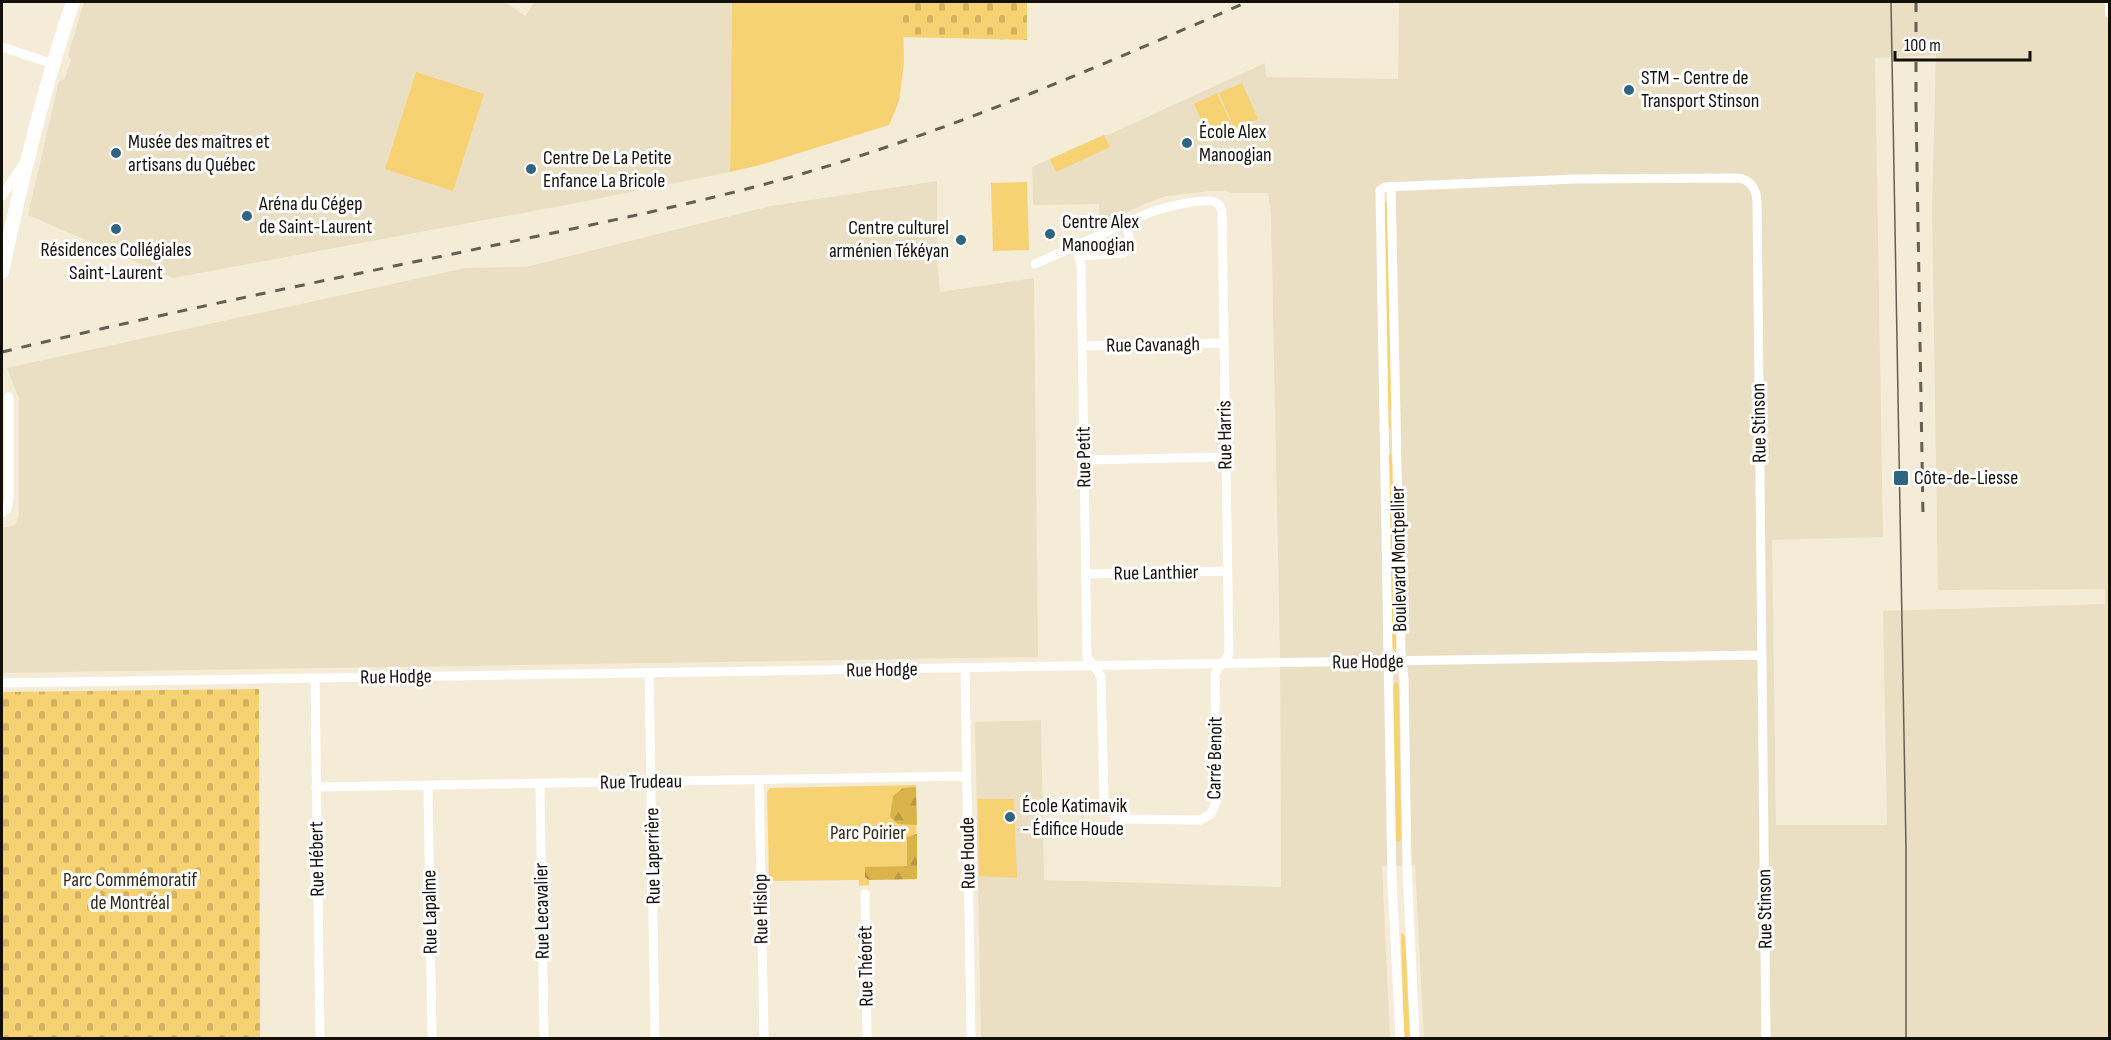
<svg xmlns="http://www.w3.org/2000/svg" width="2111" height="1040" font-family="'Sofia Sans Condensed',sans-serif">
<defs>
<pattern id="forest-firs" width="22" height="20" patternUnits="userSpaceOnUse" patternTransform="scale(1.5)"><rect width="22" height="20" fill="#dab44b"/><path d="M5 1l3.5 6h-7zM16 11l3.5 6h-7z" fill="#ba9a40"/></pattern>
<pattern id="cemetery-stones" width="16" height="16" patternUnits="userSpaceOnUse" patternTransform="scale(1.5)"><rect width="16" height="16" fill="#f7d272"/><path d="M2 7V4a2 2 0 0 1 4 0v3zM10 15v-3a2 2 0 0 1 4 0v3z" fill="#d3b361"/></pattern>
</defs>
<rect width="100%" height="100%" fill="#f4ecd7"/>
<path fill="#eadfc3" fill-rule="evenodd" d="M84 2H505L525 16 535 2H732L730 172 571 204 173 278 28 215 59 81 64 80 71 60 68 55Z
M1399 2H2109V1038H1424L1415 865 1382 866 1390 1038H981L975 722 1041 720 1044 880 1281 887 1280 653 1271 214 1268 193H1231L1225 191H1211L1167 196 1147 203 1099 225V204L1033 205 1032 167 1104 135H1108L1265 63 1266 77 1398 79ZM1936 55 1932 207 1938 590 2105 589V604L1883 611 1887 825H1776L1772 540 1883 537 1875 58Z
M937 181V259L940 292 1034 278 1038 657 2 673V528L15 525 19 515V398L7 368 466 268 526 267 771 206Z"/>
<path fill="#f7d272" d="M732 2H903L904 63 899 101 889 125 760 165 730 172Z
M416 72 484 94 453 191 385 169Z
M1242 83 1258 119 1235 130 1219 93Z
M1217 93 1234 130 1211 140 1194 104Z
M1104 135 1110 147 1056 172 1050 159Z
M1027 182 1029 250 993 251 991 183Z
M1383 202H1387L1393 409 1390 410 1391 428 1387 427Z
M1388 454H1391L1392 463 1394 464 1393 560H1396L1397 648 1395 650 1392 648Z
M1397 682 1399 687 1401 840 1399 842 1395 840 1393 685Z
M916 785 917 879 869 880V885L859 886V880L769 881 767 792 770 788Z
M978 799H1014L1017 878 979 876Z
M1401 932 1405 936 1410 1038H1404Z"/>
<path fill="url(#forest-firs)" d="M916 787 917 825 898 824 890 817 893 796 903 788Z
M917 834V879L869 880 865 877V867L907 866V837Z"/>
<path fill="url(#cemetery-stones)" d="M903 2H1027V40L902 37Z
M259 689 260 1038H2V692Z"/>
<g fill="none" stroke-linecap="round" stroke-linejoin="round">
<path stroke="#fff" stroke-width="9" d="M2109 2 2110 14
M2 47 53 64
M1391 187 1401 650 1404 680 1407 867 1415 1038
M2 196 24 163
M1080 256 1124 253C1132 246 1129 233 1125 224
M1035 264 1151 212C1163 208 1206 196 1217 203 1220 205 1220 207 1222 210L1229 654 1215 674 1216 802 1211 814 1200 820 1123 819 1110 812 1104 800 1101 676 1087 657 1081 266 1077 246
M1082 346 1224 343
M1084 460 1226 457
M2 513 7 509 9 498V397
M1086 574 1227 571
M965 668 971 1038
M649 673 655 1038
M315 679 320 1038
M2 683 1762 655
M759 780 764 1038
M540 783 544 1038
M428 786 432 1038
M316 787 966 776
M865 894 867 1038
M1400 1038 1392 881 1380 190 1385 187 1575 179 1737 178C1750 179 1756 188 1757 201L1766 1038"/>
<path stroke="#fff" stroke-width="14" d="M2 272C21 181 43 90 73 2"/>
<path stroke="#645f53" stroke-width="1.5" d="M1891 2 1906 848V1038"/>
<path stroke="#645f53" stroke-width="3" stroke-dasharray="10 10" stroke-linecap="butt" d="M1916 2V106L1923 516
M2 352C156 315 312 283 467 251 575 228 684 207 791 177 948 132 1098 67 1247 2"/>
</g>
<g fill="#2f6581" stroke="#fff" stroke-width="2">
<circle cx="1629" cy="90" r="6"/>
<circle cx="1187" cy="143" r="6"/>
<circle cx="116" cy="153" r="6"/>
<circle cx="531" cy="169" r="6"/>
<circle cx="247" cy="216" r="6"/>
<circle cx="116" cy="229" r="6"/>
<circle cx="1050" cy="234" r="6"/>
<circle cx="961" cy="240" r="6"/>
<rect x="1893" y="470" width="16" height="16" rx="3"/>
<circle cx="1010" cy="817" r="6"/>
</g>
<g text-anchor="middle" dominant-baseline="central" stroke-width="6" stroke-linejoin="round" paint-order="stroke">
<g font-size="20" fill="#131009" stroke="#fff" text-anchor="start">
<text x="1641" y="78">STM - Centre de<tspan x="1641" dy="23">Transport Stinson</tspan></text>
<text x="1199" y="132">École Alex<tspan x="1199" dy="23">Manoogian</tspan></text>
<text x="128" y="142">Musée des maîtres et<tspan x="128" dy="23">artisans du Québec</tspan></text>
<text x="543" y="158">Centre De La Petite<tspan x="543" dy="23">Enfance La Bricole</tspan></text>
<text x="259" y="204">Aréna du Cégep<tspan x="259" dy="23">de Saint-Laurent</tspan></text>
<text x="1062" y="222">Centre Alex<tspan x="1062" dy="23">Manoogian</tspan></text>
<text x="949" y="228" text-anchor="end">Centre culturel<tspan x="949" dy="23">arménien Tékéyan</tspan></text>
<text x="116" y="250" text-anchor="middle">Résidences Collégiales<tspan x="116" dy="23">Saint-Laurent</tspan></text>
<text x="1914" y="478">Côte-de-Liesse</text>
<text x="1022" y="806">École Katimavik<tspan x="1022" dy="23">- Édifice Houde</tspan></text>
</g>
<g font-size="20" fill="#131009" stroke="#fff">
<text transform="translate(1153 345) rotate(-1)">Rue Cavanagh</text>
<text transform="translate(1759 423) rotate(-91)">Rue Stinson</text>
<text transform="translate(1225 435) rotate(-91)">Rue Harris</text>
<text transform="translate(1084 457) rotate(-91)">Rue Petit</text>
<text transform="translate(1399 559) rotate(-91)">Boulevard Montpellier</text>
<text transform="translate(1156 573) rotate(-1)">Rue Lanthier</text>
<text transform="translate(1368 662) rotate(-1)">Rue Hodge</text>
<text transform="translate(882 670) rotate(-1)">Rue Hodge</text>
<text transform="translate(396 677) rotate(-1)">Rue Hodge</text>
<text transform="translate(1215 758) rotate(-89)">Carré Benoit</text>
<text transform="translate(641 782) rotate(-1)">Rue Trudeau</text>
<text transform="translate(968 853) rotate(-91)">Rue Houde</text>
<text transform="translate(653 856) rotate(-91)">Rue Laperrière</text>
<text transform="translate(317 859) rotate(-91)">Rue Hébert</text>
<text transform="translate(761 909) rotate(-91)">Rue Hislop</text>
<text transform="translate(1765 909) rotate(-91)">Rue Stinson</text>
<text transform="translate(542 911) rotate(-91)">Rue Lecavalier</text>
<text transform="translate(430 912) rotate(-91)">Rue Lapalme</text>
<text transform="translate(866 966) rotate(-91)">Rue Théorêt</text>
</g>
<g font-size="20" fill="#312a18" stroke="#fff">
<text x="868" y="833">Parc Poirier</text>
<text x="130" y="880">Parc Commémoratif<tspan x="130" dy="23">de Montréal</tspan></text>
</g>
</g>
<rect width="2111" height="1040" fill="none" stroke="#131009" stroke-width="6"/>
<path d="M1895 51v9h135v-9" fill="none" stroke="#131009" stroke-width="3"/>
<text x="1904" y="51" font-size="18" fill="#131009" stroke="#ffffff" stroke-width="4.5" paint-order="stroke">100 m</text>
</svg>
